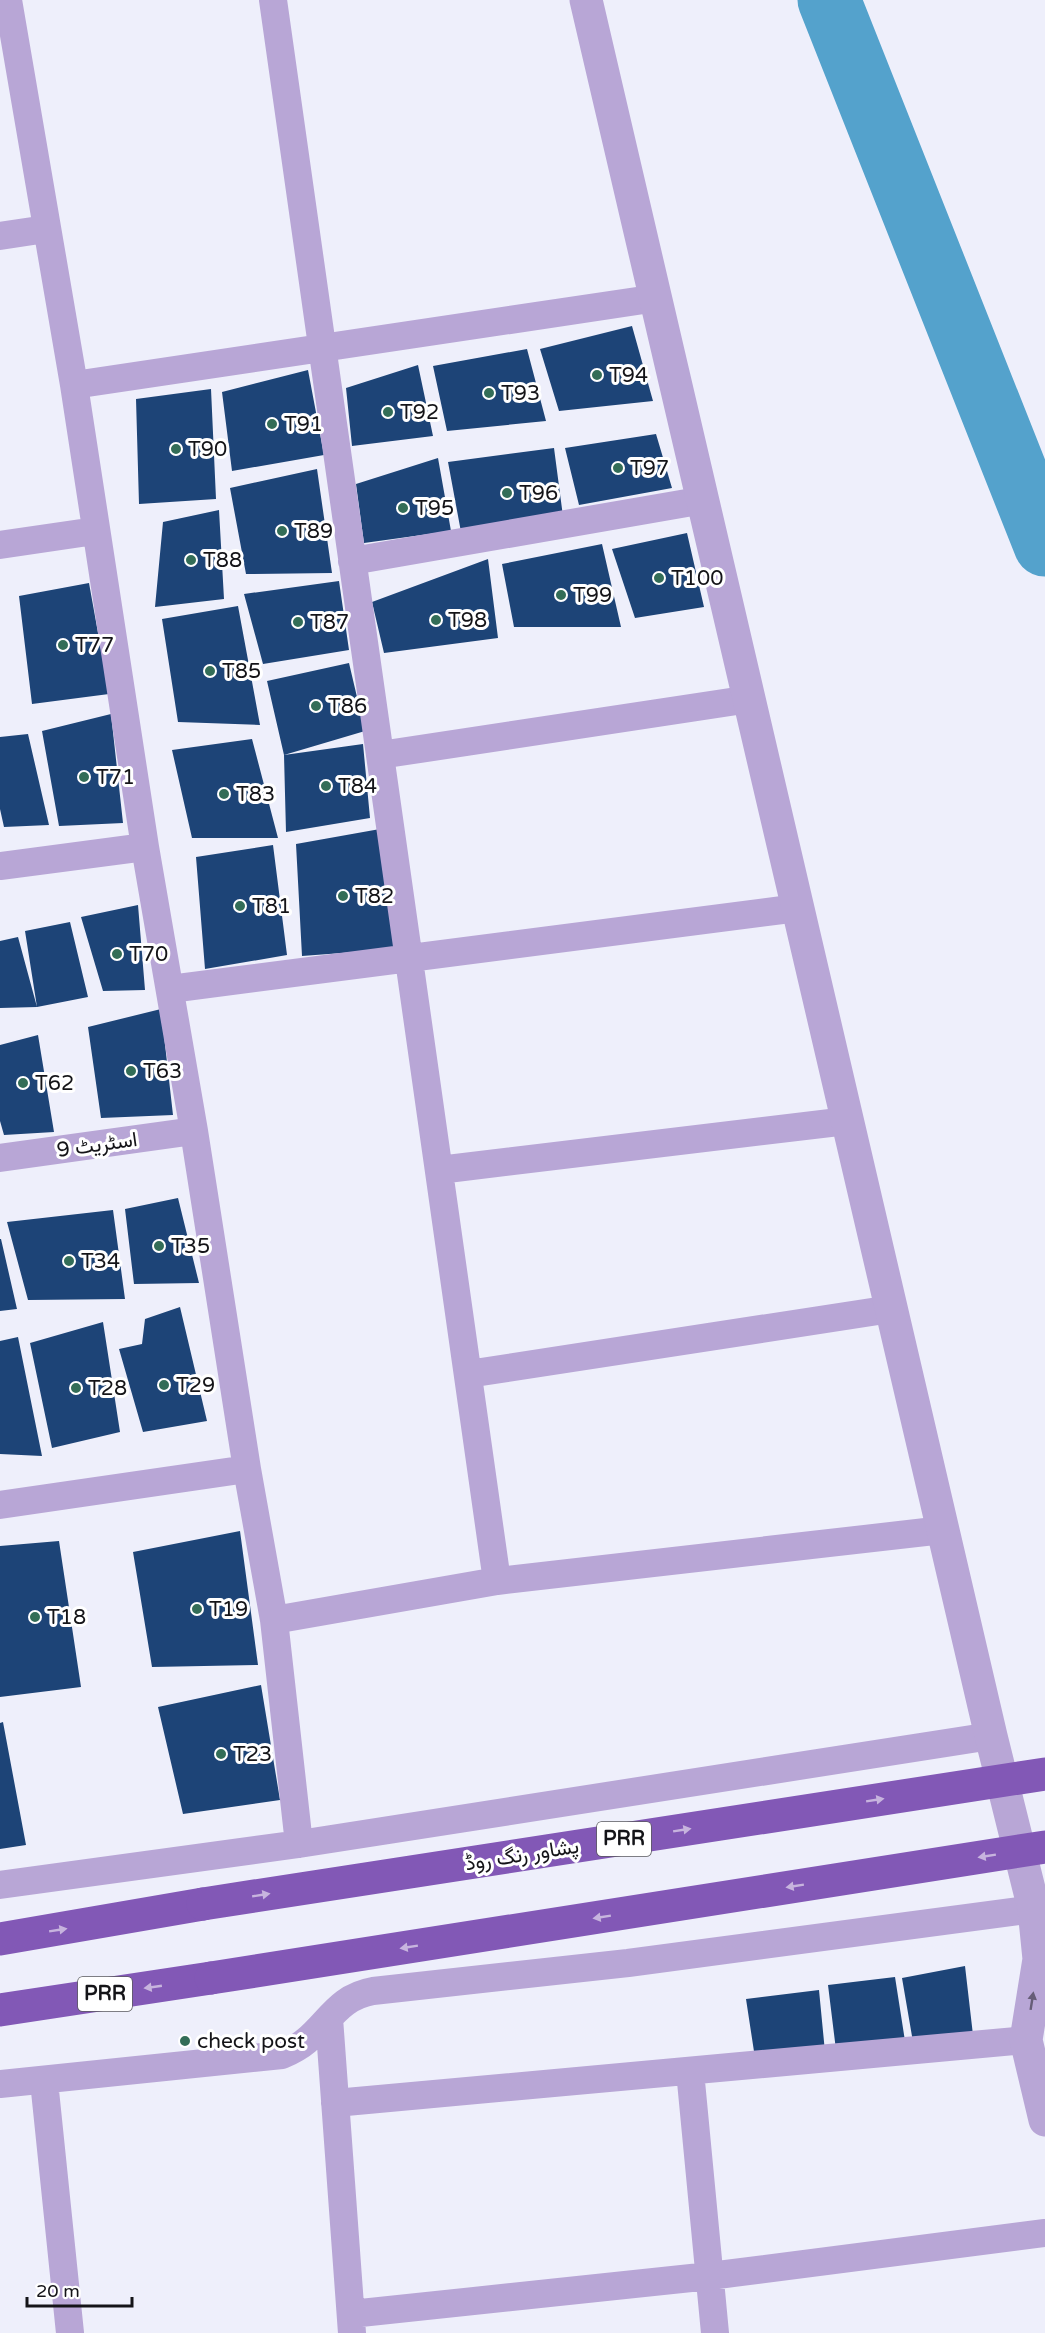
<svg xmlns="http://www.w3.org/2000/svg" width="1045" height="2333" font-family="'Varela Round',Vazirmatn,sans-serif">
<rect width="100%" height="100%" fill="#eeeffb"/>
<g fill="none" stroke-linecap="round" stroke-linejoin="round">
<path stroke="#54a2cc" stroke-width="63" d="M829 0 1045 545"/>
</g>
<path fill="#1d4477" d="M632 326 653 401 559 411 540 349Z
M527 349 546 421 447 431 433 366Z
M418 365 433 436 352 446 346 388Z
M308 370 324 455 232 471 222 392Z
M211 389 216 499 139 504 136 399Z
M656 434 672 488 579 505 565 448Z
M554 448 564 524 461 532 448 462Z
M438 458 451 531 364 543 356 484Z
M317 469 332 573 246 574 230 488Z
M219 510 224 599 155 607 163 522Z
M687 533 704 607 635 618 612 549Z
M602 544 621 627H514L502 564Z
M488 559 498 638 384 653 372 602Z
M339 581 349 650 263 664 244 594Z
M89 583 109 694 32 704 19 596Z
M238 606 260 725 178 722 162 619Z
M349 663 365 731 284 755 267 681Z
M111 714 123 823 59 826 42 731Z
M28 734 49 825 4 827 0 809V737Z
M252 739 278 838H192L172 750Z
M363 744 370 818 286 832 284 755Z
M380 829 395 949 302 956 296 844Z
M273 845 287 955 205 969 196 857Z
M138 905 145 990 103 991 81 917Z
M70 922 88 997 37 1007 0 1008V941L18 937 37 1007 25 931Z
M161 1009 173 1115 101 1118 88 1027Z
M38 1035 54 1132 4 1135 0 1121V1045Z
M178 1198 199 1283 134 1284 125 1209Z
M113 1210 125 1299 28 1300 7 1222Z
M0 1239H1L17 1309 0 1311Z
M180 1307 207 1421 143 1432 119 1349 142 1344 145 1319Z
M103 1322 120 1432 52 1448 30 1343Z
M18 1337 42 1456 0 1454V1341Z
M240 1531 258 1665 152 1667 133 1552Z
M59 1541 81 1687 0 1697V1546Z
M261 1685 280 1800 183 1814 158 1707Z
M3 1722 26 1845 0 1849V1723Z
M965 1966 973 2035 913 2042 902 1978Z
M895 1977 905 2041 836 2050 828 1985Z
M819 1990 825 2052 755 2058 746 1999Z"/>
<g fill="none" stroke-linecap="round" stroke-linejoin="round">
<path stroke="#b8a6d6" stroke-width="28" d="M8 0 74 385 145 847 194 1131 247 1469 274 1620 299 1844
M273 0 497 1581
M0 236 46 229
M74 385 657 298
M0 545 95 531
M352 561 704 500
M380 755 750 699
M0 866 145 847
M170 989 798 908
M0 1158 194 1131
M439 1170 847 1121
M468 1374 891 1309
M0 1505 247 1469
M274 1620 497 1581 943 1530
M0 1885 299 1844 991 1736
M329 2018 352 2333
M690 2071 715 2333
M44 2081 70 2333
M0 2084 282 2055C291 2051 299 2047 306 2041 330 2021 339 1997 373 1991L628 1963 1034 1909
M335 2103 1026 2040
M351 2314 710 2276 1045 2233"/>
<path stroke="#b8a6d6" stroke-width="33" d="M586 0 991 1736 1034 1909 1039 1959 1026 2040 1045 2120"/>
<path stroke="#8258b6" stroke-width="33" d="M0 1939 203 1904
M0 2010 211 1978"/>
<path stroke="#8258b6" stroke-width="33" d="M203 1904 1045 1774
M211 1978 1045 1847"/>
</g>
<defs><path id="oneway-solid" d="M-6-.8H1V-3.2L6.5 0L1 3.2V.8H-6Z" transform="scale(1.5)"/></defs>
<g fill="#c7b4de">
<use href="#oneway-solid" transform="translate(875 1800) rotate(-9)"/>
<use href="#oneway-solid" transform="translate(682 1830) rotate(-9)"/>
<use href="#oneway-solid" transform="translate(987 1856) rotate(171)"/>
<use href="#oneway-solid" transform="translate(795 1886) rotate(171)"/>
<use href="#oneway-solid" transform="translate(261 1895) rotate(-9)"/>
<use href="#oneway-solid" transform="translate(602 1917) rotate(171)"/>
<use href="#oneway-solid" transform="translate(58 1930) rotate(-9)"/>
<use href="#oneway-solid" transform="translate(409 1947) rotate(171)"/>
<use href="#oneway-solid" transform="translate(153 1987) rotate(172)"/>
</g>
<use fill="#665d77" href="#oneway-solid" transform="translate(1032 2001) rotate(-81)"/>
<g fill="#336d57" stroke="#fff" stroke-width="2">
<circle cx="597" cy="375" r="6"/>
<circle cx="489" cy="393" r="6"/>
<circle cx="388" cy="412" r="6"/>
<circle cx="272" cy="424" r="6"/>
<circle cx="176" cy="449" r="6"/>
<circle cx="618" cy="468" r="6"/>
<circle cx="507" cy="493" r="6"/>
<circle cx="403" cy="508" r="6"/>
<circle cx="282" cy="531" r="6"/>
<circle cx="191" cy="560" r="6"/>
<circle cx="659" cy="578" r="6"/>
<circle cx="561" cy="595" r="6"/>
<circle cx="436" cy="620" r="6"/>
<circle cx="298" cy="622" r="6"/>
<circle cx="63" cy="645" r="6"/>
<circle cx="210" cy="671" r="6"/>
<circle cx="316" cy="706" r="6"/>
<circle cx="84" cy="777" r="6"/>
<circle cx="326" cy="786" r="6"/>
<circle cx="224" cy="794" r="6"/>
<circle cx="343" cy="896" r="6"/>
<circle cx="240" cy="906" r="6"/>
<circle cx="117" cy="954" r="6"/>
<circle cx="131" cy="1071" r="6"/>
<circle cx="23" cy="1083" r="6"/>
<circle cx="159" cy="1246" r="6"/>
<circle cx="69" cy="1261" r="6"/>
<circle cx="164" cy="1385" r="6"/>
<circle cx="76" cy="1388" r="6"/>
<circle cx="197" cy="1609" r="6"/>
<circle cx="35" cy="1617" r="6"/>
<circle cx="221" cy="1754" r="6"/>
<circle cx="185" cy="2041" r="6"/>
</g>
<g text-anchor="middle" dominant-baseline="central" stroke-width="6" stroke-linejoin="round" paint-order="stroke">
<g fill="#fff" stroke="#5a5a5d" stroke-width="1.5">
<rect x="597" y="1822" width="54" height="34" rx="4.5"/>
<rect x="78" y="1977" width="54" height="34" rx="4.5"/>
</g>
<g font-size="20" font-weight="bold" fill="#141418">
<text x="624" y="1839">PRR</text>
<text x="105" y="1994">PRR</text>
</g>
<g font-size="21" fill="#141418" stroke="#fff" text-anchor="start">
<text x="609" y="375">T94</text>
<text x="501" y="393">T93</text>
<text x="400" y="412">T92</text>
<text x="284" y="424">T91</text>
<text x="188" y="449">T90</text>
<text x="630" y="468">T97</text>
<text x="519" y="493">T96</text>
<text x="415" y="508">T95</text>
<text x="294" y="531">T89</text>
<text x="203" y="560">T88</text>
<text x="671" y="578">T100</text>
<text x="573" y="595">T99</text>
<text x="448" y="620">T98</text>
<text x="310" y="622">T87</text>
<text x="75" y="645">T77</text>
<text x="222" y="671">T85</text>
<text x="328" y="706">T86</text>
<text x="96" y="777">T71</text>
<text x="338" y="786">T84</text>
<text x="236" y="794">T83</text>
<text x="355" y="896">T82</text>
<text x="252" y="906">T81</text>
<text x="129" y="954">T70</text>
<text x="143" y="1071">T63</text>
<text x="35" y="1083">T62</text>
<text x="171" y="1246">T35</text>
<text x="81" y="1261">T34</text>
<text x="176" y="1385">T29</text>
<text x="88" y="1388">T28</text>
<text x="209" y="1609">T19</text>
<text x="47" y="1617">T18</text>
<text x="233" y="1754">T23</text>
<text x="197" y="2041">check post</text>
</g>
<g font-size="21" fill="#141418" stroke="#fff">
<text transform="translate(97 1145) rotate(-8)">اسٹریٹ 9</text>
<text transform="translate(522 1855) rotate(-9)">پشاور رنگ روڈ</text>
</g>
</g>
<path d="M27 2297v9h105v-9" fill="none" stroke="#141418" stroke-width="3"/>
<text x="36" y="2297" font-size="18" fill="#141418" stroke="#ffffff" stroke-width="4.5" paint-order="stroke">20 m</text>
</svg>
